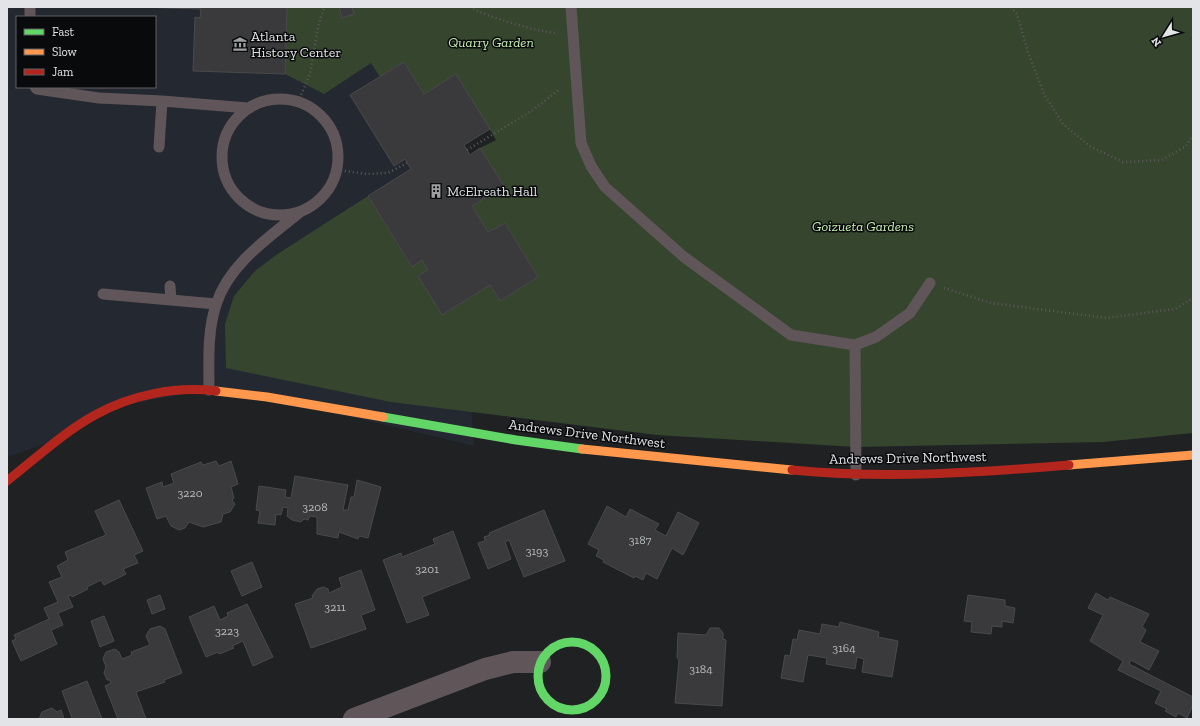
<svg xmlns="http://www.w3.org/2000/svg" width="1200" height="726" font-family="'Zilla Slab',serif">
<rect width="100%" height="100%" fill="#1f2123"/>
<path fill="#242931" fill-rule="evenodd" d="M7 7H445L474 446 225 387 96 410 62 438 7 457ZM17 17H155V87H17Z"/>
<path fill="#36462e" d="M287 7H1193V433L1103 442 855 447 657 435 391 402 226 368 225 324 234 296 255 271 276 255 368 196 411 266 422 260 428 270 418 276 442 315 490 285 500 301 538 277 505 223 488 232 472 206 504 186 480 148 496 140 456 74 424 94 404 62 380 77 371 63 324 94 285 74Z"/>
<path fill="#3a3a3c" stroke="#4a4a4c" d="M137 7H287L285 74 193 71 195 17 200 18 201 9Z
M339 7H352L354 14 342 18Z
M404 62 424 94 456 74 490 129 464 145 470 155 480 148 504 186 472 206 488 232 505 223 538 277 500 301 490 285 442 315 418 276 428 270 422 260 412 267 368 196 411 169 405 159 394 166 350 95Z
M216 461 219 466 231 461 238 484 231 487 234 498 232 500 235 504 230 512 223 514 221 522 203 527 189 522 185 528 179 530 171 526 166 516 157 519 146 488 162 482 163 487 174 483 171 474 201 462 203 465Z
M295 476 348 485 343 510H348L351 497H354L357 480 381 487 368 538 359 536 358 539 339 532 338 538 317 534V517L310 516 308 520 304 519 301 522 292 520 287 516 288 508 283 507 281 515 276 514 275 525 258 523 260 511 256 510 259 486 286 490 285 497 291 498Z
M119 500 143 551 134 555 138 563 123 569 126 574 104 585 101 580 87 587 88 589 72 597 71 595 68 596 73 607 58 613 63 625 51 630 57 644 21 661 12 641 16 639 14 635 49 619 44 608 58 602 49 582 62 577 57 566 68 560 65 552 106 535 95 511Z
M607 506 626 517 630 509 659 524 655 530 666 536 678 512 699 523 683 555 672 548 657 579 646 573 643 580 635 576 634 578 603 562 604 560 596 556 599 550 588 544Z
M544 510 565 561 524 577 509 540 505 542 511 559 488 569 478 543 485 541 484 537 490 535 489 533Z
M453 531 470 578 422 597 429 615 407 623 383 560 401 553 402 557 435 544 433 539Z
M252 562 262 587 242 596 231 571Z
M361 570 375 610 361 615 366 629 311 648 295 604 313 598 312 596 317 589 323 587 328 589 329 593 342 587 339 578Z
M1096 593 1108 600 1110 597 1149 614 1142 627 1146 630 1140 642 1159 651 1149 670 1131 660 1129 664 1193 697V705L1187 718 1178 713 1176 717 1165 711 1167 709 1155 703 1161 691 1118 670 1123 661 1090 641 1103 615 1088 608Z
M160 595 165 609 152 614 147 600Z
M968 595 1005 600V606L1015 608 1013 623 1002 621V627L992 626 991 634 971 632 972 622 964 621Z
M247 604 273 657 253 666 243 641 232 646 234 648 219 654 218 652 206 657 189 617 214 606 220 620 228 616 227 613Z
M104 616 114 641 100 647 91 621Z
M840 622 879 632 878 637 898 641 892 677 862 672 864 659 857 657 855 669 826 664 827 658 808 655 803 682 781 678 785 655 790 656 793 639 797 640 799 630 820 634 822 624 839 627Z
M160 626 165 629 182 673 164 680 165 682 136 692 146 719H118L105 686 111 683 110 680H107L104 673 106 667 103 659 106 652 115 649 119 652 122 659 132 655 131 652 150 645 146 636 150 629Z
M710 628H719L723 633V639L726 640 722 706 675 703 679 660 677 657 678 633 706 635Z
M87 681 102 719H70L72 718 62 691Z
M52 708 57 712 61 710 64 719H39L42 712Z"/>
<g fill="none" stroke-linecap="round" stroke-linejoin="round">
<path stroke="#5d575a" stroke-width="2.5" stroke-dasharray="1 3" stroke-linecap="butt" d="M470 7C484 16 541 33 558 33
M1011 7 1017 14 1028 52 1044 94 1063 124 1091 147 1123 162 1162 160 1186 146 1193 135
M298 102 310 74 318 27 324 7
M467 150 533 110 560 89
M337 170 366 174 388 173 407 163
M944 288 991 303 1106 318 1175 309 1193 298"/>
<path stroke="#605559" stroke-width="11" d="M571 7 581 143 591 166 605 187 684 257 791 335 855 345 856 475
M30 17V7
M35 87 37 89 99 98 162 101
M222 157a58 58 0 1 1 116 0a58 58 0 1 1-116 0Z
M159 147 162 101 248 108
M170 286 171 300
M103 294 216 304
M855 345 876 337 910 313 930 283
M209 390C209 362 207 332 216 305 228 265 268 238 299 213"/>
<path stroke="#605559" stroke-width="22" d="M354 719 485 669 513 662H540"/>
<path stroke="#63d668" stroke-width="9" d="M383 417 516 440 582 449
M538 676a34 34 0 1 1 68 0a34 34 0 1 1-68 0Z"/>
<path stroke="#ff974d" stroke-width="9" d="M216 391 267 397 383 417
M582 449 792 470
M1069 465 1193 455"/>
<path stroke="#b3261e" stroke-width="9" d="M792 470C884 479 977 473 1069 465
M7 481C35 459 64 432 95 415 131 395 175 386 216 391"/>
</g>
<defs>
<symbol id="museum-bare" viewBox="-9 -9 18 18"><path d="M0-6L6-3V-2H-6V-3ZM-5-1h2V3h-2ZM-1-1h2V3h-2ZM3-1h2V3H3ZM-6 4H6V6H-6Z" fill="#9ea0a2" stroke="#090a0c" stroke-width="2.5" paint-order="stroke"/></symbol>
<symbol id="building-bare" viewBox="-9 -9 18 18"><path d="M-4-6H4V6H1V3H-1V6H-4ZM-2.5-4.3h1.7v1.8h-1.7ZM.8-4.3h1.7v1.8H.8ZM-2.5-1h1.7V.8h-1.7ZM.8-1h1.7V.8H.8Z" fill="#9ea0a2" stroke="#090a0c" stroke-width="2.5" paint-order="stroke"/></symbol>
</defs>
<g fill-rule="evenodd">
<use href="#museum-bare" x="230" y="34" width="20" height="20"/>
<use href="#building-bare" x="426" y="181" width="20" height="20"/>
</g>
<g text-anchor="middle" dominant-baseline="central" stroke-width="3" stroke-linejoin="round" paint-order="stroke">
<g font-size="12" fill="#b8babc">
<text x="190" y="493">3220</text>
<text x="315" y="507">3208</text>
<text x="640" y="540">3187</text>
<text x="537" y="551">3193</text>
<text x="427" y="569">3201</text>
<text x="335" y="607">3211</text>
<text x="227" y="631">3223</text>
<text x="844" y="648">3164</text>
<text x="701" y="669">3184</text>
</g>
<g font-size="14" fill="#e2e4e7" stroke="#090a0c" text-anchor="start">
<text x="251" y="36">Atlanta<tspan x="251" dy="16">History Center</tspan></text>
<text x="447" y="191">McElreath Hall</text>
</g>
<g font-size="14" font-style="italic" fill="#c6efb0" stroke="#090a0c">
<text x="491" y="42">Quarry Garden</text>
<text x="863" y="226">Goizueta Gardens</text>
</g>
<g font-size="14" fill="#e2e4e7" stroke="#090a0c">
<text transform="translate(587 434) rotate(7)">Andrews Drive Northwest</text>
<text transform="translate(908 458) rotate(-1)">Andrews Drive Northwest</text>
</g>
</g>
<rect width="1200" height="726" fill="none" stroke="#e2e4e7" stroke-width="16"/>
<rect x="16" y="16" width="140" height="72" fill="#090a0c" stroke="#606164"/>
<rect x="24" y="29" width="20" height="6" fill="#63d668" stroke="#606164"/>
<text x="52" y="36" font-size="12" fill="#e2e4e7">Fast</text>
<rect x="24" y="49" width="20" height="6" fill="#ff974d" stroke="#606164"/>
<text x="52" y="56" font-size="12" fill="#e2e4e7">Slow</text>
<rect x="24" y="69" width="20" height="6" fill="#b3261e" stroke="#606164"/>
<text x="52" y="76" font-size="12" fill="#e2e4e7">Jam</text>
<g transform="translate(1164 36) rotate(233)" stroke="#090a0c" stroke-width="3" paint-order="stroke">
<path d="M0-3L7 15L0 10L-7 15Z" fill="#e2e4e7"/>
<text y="-6" font-size="11" font-weight="bold" text-anchor="middle" fill="#e2e4e7">N</text>
</g>
</svg>
